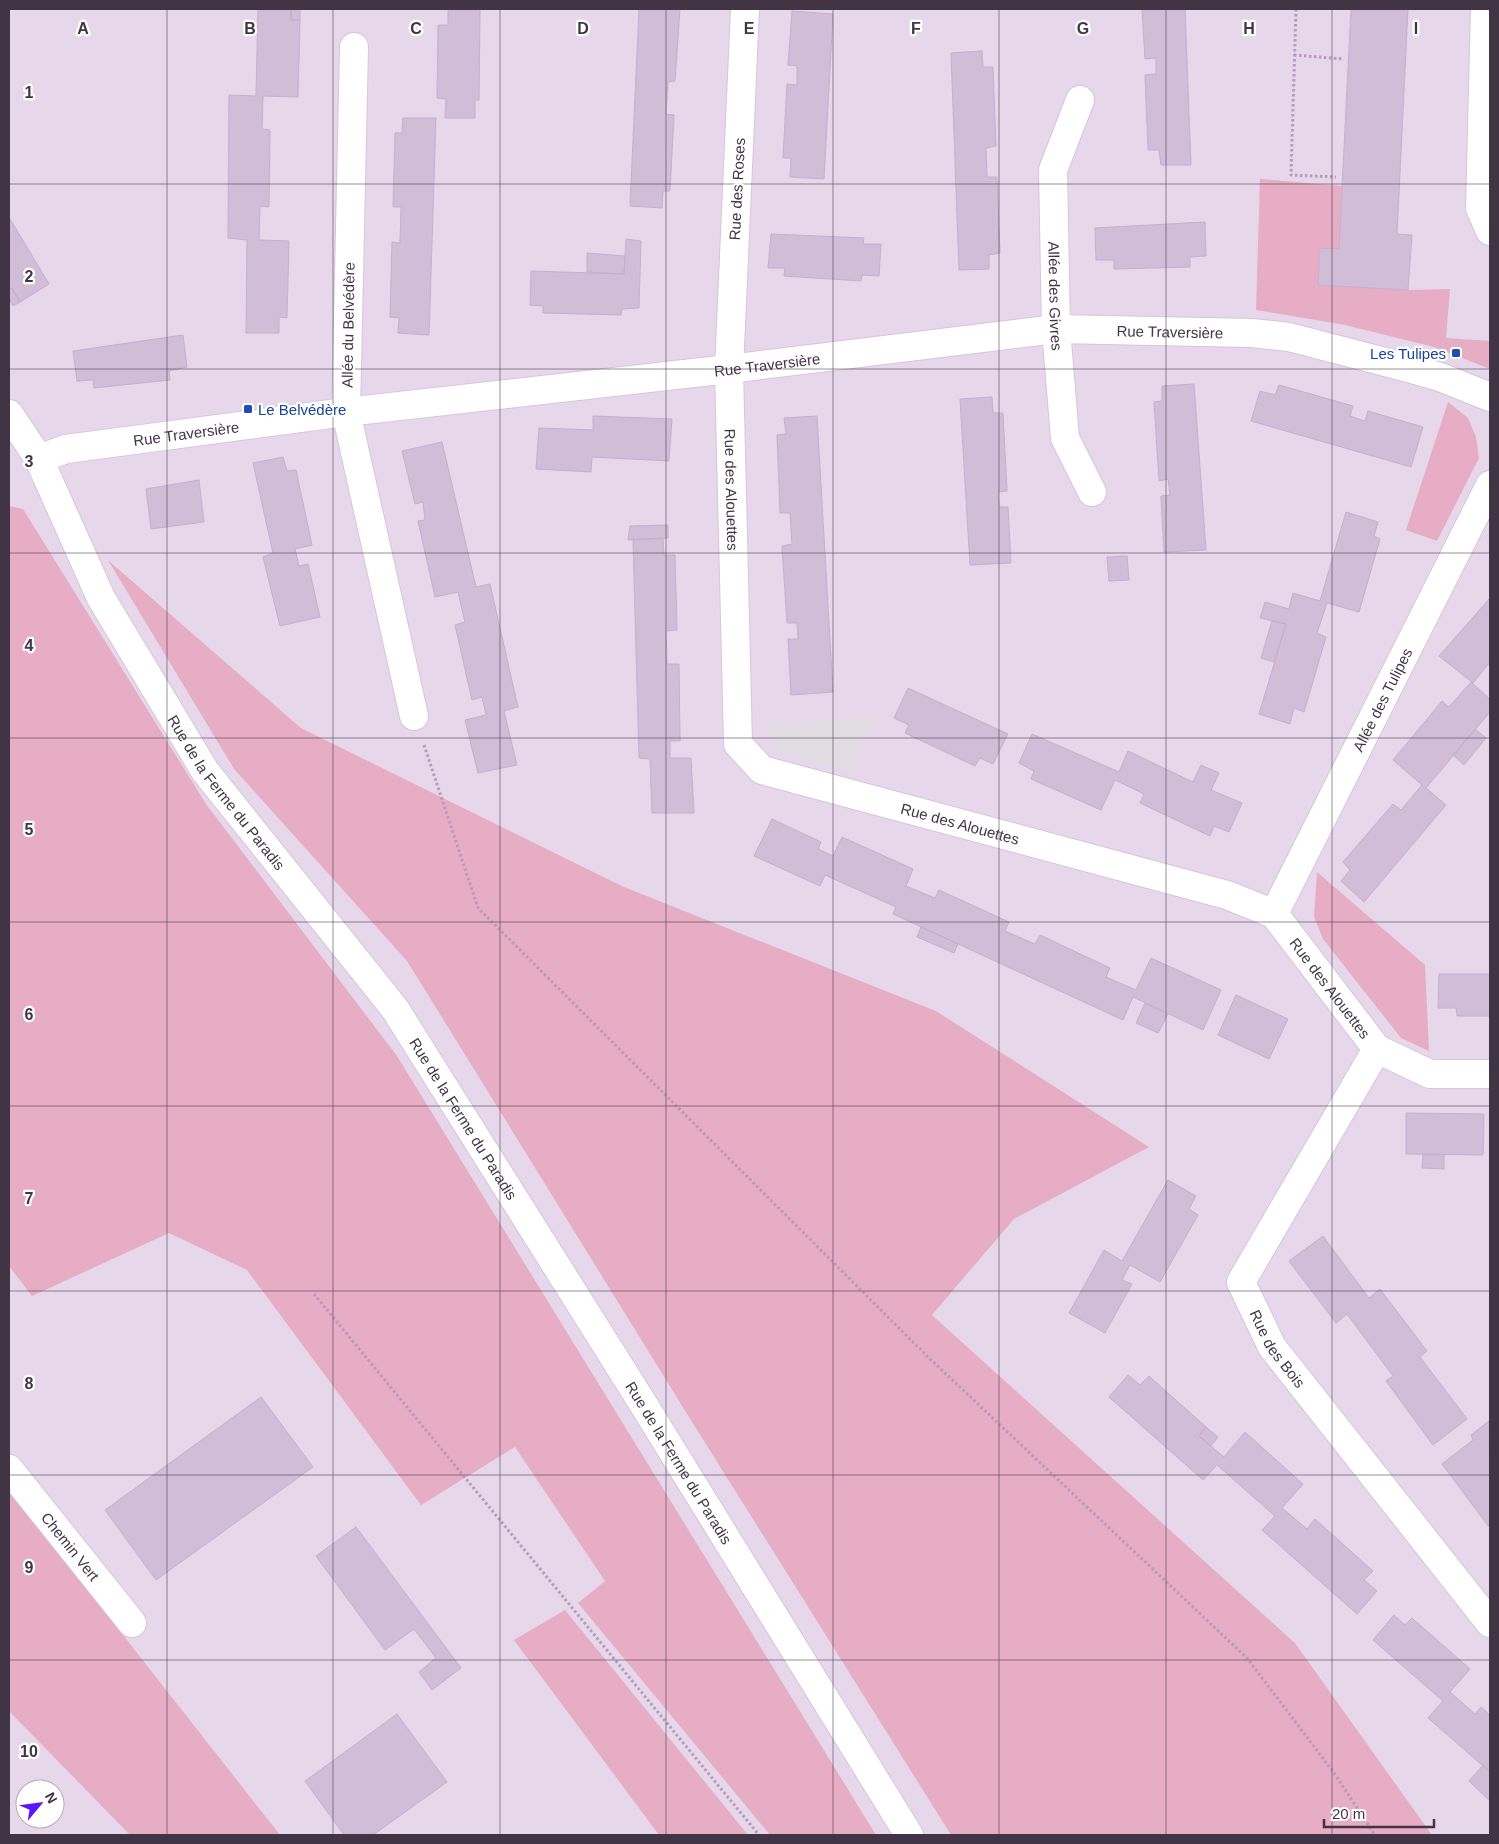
<svg xmlns="http://www.w3.org/2000/svg" width="1499" height="1844" font-family="Arial,sans-serif">
<rect width="100%" height="100%" fill="#f0e5f2"/>
<path fill="#e7d7ea" fill-rule="evenodd" d="M9 9H1490V1835H1432L1295 1643 932 1315 1014 1219 1148 1147 936 1011 624 887 301 728 110 561 234 769 407 961 692 1422 951 1835H9ZM25 1789H55V1819H25Z"/>
<path fill="#e7adc4" d="M1260 179 1342 186 1339 249 1320 248 1318 285 1408 290 1450 289 1446 338 1490 341V369L1434 347 1345 325 1256 310Z
M1448 402 1468 418 1476 437 1479 458 1437 541 1406 530Z
M9 506 23 509 206 804 397 1056 876 1835H770L578 1603 605 1581 515 1447 421 1505 247 1270 169 1233 32 1296 9 1266Z
M108 560 301 728 624 887 936 1011 1149 1147 1014 1219 932 1315 1295 1643 1432 1835H951L692 1422 407 961 234 769Z
M1317 872 1425 965 1429 1051 1401 1038 1323 939 1314 917Z
M9 1490 280 1835H130L9 1711Z
M565 1610 748 1835H659L514 1640Z"/>
<path fill="#e2dde3" d="M874 718 849 771 778 752 764 723Z"/>
<path fill="#d1bdd7" stroke="#c7aecf" d="M258 9H291V20H300L298 97 263 96 262 129 270 130 269 207 260 206 259 240 289 241 287 318 279 317V333H246L247 240 228 238 229 95 256 96Z
M291 9H300V20H291Z
M448 9H480L479 100H475V118H445L446 99 437 98 438 25H448Z
M639 9H680L675 81 668 82 666 114 674 115 670 191H663L662 208 630 206Z
M1142 9H1185L1191 165H1161L1159 150H1148L1145 75 1156 74V58L1145 59Z
M1351 9H1408L1397 234 1412 235 1408 290 1318 285 1320 248 1339 249Z
M792 11 833 14 824 179 790 177 791 158H783L787 84 797 85V66L788 65Z
M982 51 983 67H993L996 146 986 148 987 177H997L1000 253 989 255V269L959 270 951 53Z
M403 118H436L429 335 398 333 399 318 390 317 392 242 400 243 401 207H393L395 133H402Z
M9 217 49 284 20 302 12 288 9 289Z
M1205 222 1206 256 1190 257V267L1114 269V260H1096L1095 228Z
M771 234 864 238 863 244H881L879 276 862 275 861 281 784 276 785 268H768Z
M626 239 641 241 639 308 622 309 621 315 543 313V306L530 305 531 271 624 274Z
M587 253 625 256 624 274 587 272Z
M12 288 20 302 13 306 9 299V289Z
M183 335 187 367 169 371 170 380 94 388 93 380 77 381 73 351Z
M1194 384 1206 550 1164 552 1161 496 1170 495 1168 479 1159 481 1154 402 1162 401V386Z
M1279 385 1353 406 1350 416 1365 421 1368 411 1423 427 1411 467 1251 421 1260 391 1275 395Z
M992 397 993 413H1003L1007 491 998 492 999 507H1008L1011 563 970 565 960 399Z
M593 416 672 419 669 461 592 457 591 472 536 469 539 428 593 430Z
M817 416 833 692 791 695 788 639H798L797 623H787L782 546 792 544 790 513H780L777 435 786 434 784 418Z
M442 442 476 587 490 584 518 707 504 711 517 765 478 773 465 720 486 715 482 697 472 700 455 625 465 622 458 592 435 597 418 521 425 520 423 502 415 504 402 451Z
M283 457 287 471 296 470 312 545 295 549 299 566 308 564 320 617 280 626 263 557 273 553 253 463Z
M199 480 204 522 151 529 146 489Z
M1346 512 1378 522 1374 536 1380 539 1359 612 1327 603 1317 633 1326 637 1304 712 1294 708 1290 724 1259 714 1286 624 1260 618 1265 602 1289 609 1293 593 1320 601Z
M668 525V538L628 540 630 526Z
M663 538 664 555H675L677 630 666 631 667 664H679L680 741H670V758H691L694 813H652L650 759 639 758 633 540Z
M1127 556 1129 580 1109 581 1107 557Z
M1490 598V662L1473 683 1439 656Z
M1272 621 1286 624 1274 662 1261 658Z
M1471 682 1490 699V712L1426 788 1446 805 1364 902 1341 881 1350 870 1343 862 1393 804 1401 810 1422 785 1393 760 1442 701 1449 707Z
M908 688 1008 734 993 764 980 758 975 766 905 733 909 725 894 718Z
M1475 729 1486 738 1464 765 1453 755Z
M1032 734 1119 772 1128 751 1193 782 1201 765 1219 773 1211 790 1242 803 1229 832 1214 826 1210 836 1140 803 1144 794 1115 780 1101 810 1031 779 1034 771 1019 763Z
M772 819 821 842 818 849 833 856 842 837 913 869 906 886 935 898 939 890 1009 922 1005 931 1035 944 1040 935 1110 968 1106 977 1136 990 1151 958 1221 990 1203 1030 1133 997 1123 1020 893 914 896 907 825 875 820 886 754 856Z
M921 927 958 944 954 953 917 937Z
M1439 974H1490V1016H1457L1456 1008H1438Z
M1236 995 1288 1019 1269 1059 1218 1035Z
M1145 1003 1168 1014 1158 1033 1136 1023Z
M1406 1113 1484 1114 1483 1155 1406 1154Z
M1423 1154 1444 1155V1169L1422 1168Z
M1168 1180 1196 1196 1189 1209 1198 1215 1160 1282 1130 1265 1122 1280 1132 1284 1105 1333 1069 1313 1104 1250 1122 1261Z
M1323 1236 1369 1298 1380 1289 1427 1351 1420 1357 1467 1419 1433 1445 1386 1381 1393 1376 1347 1314 1336 1323 1289 1261Z
M1128 1375 1140 1385 1149 1376 1206 1427 1199 1436 1224 1457 1245 1432 1303 1484 1282 1508 1307 1529 1315 1519 1373 1571 1364 1580 1377 1591 1357 1614 1262 1530 1275 1516 1217 1465 1203 1480 1109 1397Z
M261 1397 313 1467 156 1580 105 1510Z
M1489 1421 1490 1526 1489 1527 1442 1464 1473 1440 1471 1435Z
M1206 1427 1218 1437 1211 1446 1199 1436Z
M356 1527 461 1668 432 1690 419 1672 436 1658 414 1629 385 1650 316 1556Z
M1394 1615 1405 1625 1412 1618 1470 1669 1450 1692 1475 1714 1481 1707 1490 1715V1772L1428 1718 1443 1701 1373 1640Z
M397 1714 447 1782 373 1835H344L305 1781Z
M1483 1765 1490 1772V1801L1469 1781Z"/>
<g fill="none" stroke-linecap="round" stroke-linejoin="round">
<defs>
<g id="minor">
<path id="s1" d="M745 9 729 369 738 744 762 770 1227 895 1274 914 1377 1049 1430 1074H1490"/>
<path d="M1485 9 1480 208 1490 231"/>
<path d="M354 47 346 412 414 716"/>
<path id="s2" d="M1080 100 1053 170 1056 329 1065 438 1092 492"/>
<path id="s3" d="M9 414 39 459 101 598 205 771 395 1009 642 1402 909 1835"/>
<path id="s4" d="M39 459 66 449 346 412 729 369 1056 329 1252 333 1289 337 1412 369 1440 377 1490 397"/>
<path id="s5" d="M1274 914 1490 485"/>
<path id="s6" d="M1377 1049 1241 1282 1272 1347 1490 1623"/>
<path id="s7" d="M9 1469 132 1623"/>
</g>
</defs>
<use href="#minor" stroke="#d7c5dc" stroke-width="30"/>
<path stroke="#b899bf" stroke-width="3" stroke-dasharray="2.5 2.5" stroke-linecap="butt" d="M1296 9 1291 175 1336 177
M1294 55 1344 59
M424 745 478 908 928 1357 1247 1658 1334 1773 1375 1835
M314 1294 759 1835"/>
<use href="#minor" stroke="#fff" stroke-width="28"/>
</g>
<path fill="none" stroke="#413545" stroke-width="1" stroke-opacity="0.55" d="M167 9V1835M333 9V1835M500 9V1835M666 9V1835M833 9V1835M999 9V1835M1166 9V1835M1332 9V1835M9 184H1490M9 369H1490M9 553H1490M9 738H1490M9 922H1490M9 1106H1490M9 1291H1490M9 1475H1490M9 1660H1490"/>
<g fill="#1a4fb4" stroke="#fff" stroke-width="2">
<rect x="1451" y="348" width="10" height="10" rx="2.5"/>
<rect x="243" y="404" width="10" height="10" rx="2.5"/>
</g>
<g text-anchor="middle" dominant-baseline="central" stroke-width="4.5" stroke-linejoin="round" paint-order="stroke">
<g font-size="15" fill="#413545" stroke="#fff">
<text transform="translate(737 189) rotate(-87)">Rue des Roses</text>
<text stroke="none"><textPath href="#s2" startOffset="201">Allée des Givres</textPath></text>
<text transform="translate(348 325) rotate(-89)">Allée du Belvédère</text>
<text stroke="none"><textPath href="#s4" startOffset="1140">Rue Traversière</textPath></text>
<text stroke="none"><textPath href="#s4" startOffset="735">Rue Traversière</textPath></text>
<text stroke="none"><textPath href="#s4" startOffset="150">Rue Traversière</textPath></text>
<text stroke="none"><textPath href="#s1" startOffset="481">Rue des Alouettes</textPath></text>
<text stroke="none"><textPath href="#s5" startOffset="240">Allée des Tulipes</textPath></text>
<text stroke="none"><textPath href="#s3" startOffset="438">Rue de la Ferme du Paradis</textPath></text>
<text stroke="none"><textPath href="#s1" startOffset="976">Rue des Alouettes</textPath></text>
<text stroke="none"><textPath href="#s1" startOffset="1396">Rue des Alouettes</textPath></text>
<text stroke="none"><textPath href="#s3" startOffset="842">Rue de la Ferme du Paradis</textPath></text>
<text stroke="none"><textPath href="#s6" startOffset="346">Rue des Bois</textPath></text>
<text stroke="none"><textPath href="#s3" startOffset="1248">Rue de la Ferme du Paradis</textPath></text>
<text stroke="none"><textPath href="#s7" startOffset="99">Chemin Vert</textPath></text>
</g>
<g font-size="15" fill="#164399" stroke="#fff" text-anchor="end">
<text x="1446" y="353">Les Tulipes</text>
<text x="258" y="409" text-anchor="start">Le Belvédère</text>
</g>
</g>
<g font-size="16" text-anchor="middle" font-weight="bold" fill="#413545" stroke="#fff" stroke-width="4.5" stroke-linejoin="round" paint-order="stroke">
<text x="83" y="34">A</text>
<text x="250" y="34">B</text>
<text x="416" y="34">C</text>
<text x="583" y="34">D</text>
<text x="749" y="34">E</text>
<text x="916" y="34">F</text>
<text x="1083" y="34">G</text>
<text x="1249" y="34">H</text>
<text x="1416" y="34">I</text>
<text x="29" y="98">1</text>
<text x="29" y="282">2</text>
<text x="29" y="467">3</text>
<text x="29" y="651">4</text>
<text x="29" y="835">5</text>
<text x="29" y="1020">6</text>
<text x="29" y="1204">7</text>
<text x="29" y="1389">8</text>
<text x="29" y="1573">9</text>
<text x="29" y="1757">10</text>
</g>
<rect width="1499" height="1844" fill="none" stroke="#413545" stroke-width="20"/>
<g transform="translate(40 1804) rotate(61)"><circle r="24" fill="#ffffff" stroke="#b3aeb5"/>
<path d="M0-4L9 19L0 12L-9 19Z" fill="#5a16f8"/>
<text y="-8" font-size="14" font-weight="bold" text-anchor="middle" fill="#413545">N</text>
</g>
<path d="M1324 1819v8h110v-8" fill="none" stroke="#413545" stroke-width="2.5"/>
<text x="1332" y="1819" font-size="15" fill="#413545" stroke="#ffffff" stroke-width="4" paint-order="stroke">20 m</text>
</svg>
